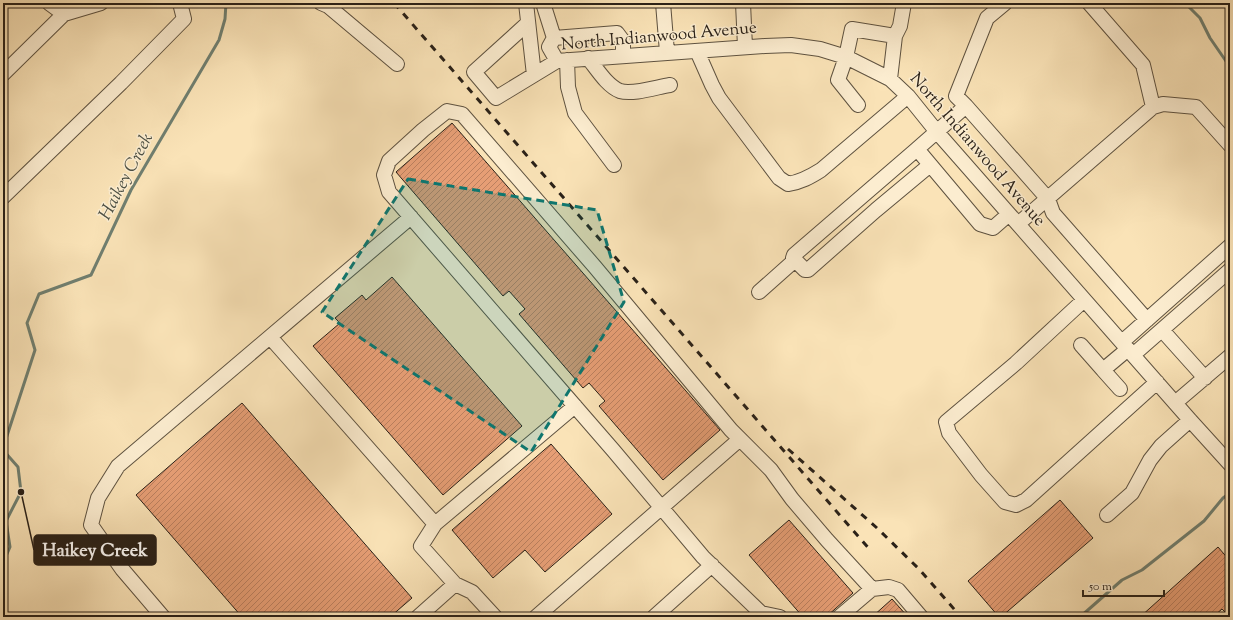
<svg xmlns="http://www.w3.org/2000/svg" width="1233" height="620" font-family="'Sorts Mill Goudy',serif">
<defs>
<pattern id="building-hatch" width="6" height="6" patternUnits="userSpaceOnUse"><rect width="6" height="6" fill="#e69e75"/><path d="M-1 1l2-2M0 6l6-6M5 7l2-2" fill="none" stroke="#bb805f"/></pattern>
</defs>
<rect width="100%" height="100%" fill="#fae3b7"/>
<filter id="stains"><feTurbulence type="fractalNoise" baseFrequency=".005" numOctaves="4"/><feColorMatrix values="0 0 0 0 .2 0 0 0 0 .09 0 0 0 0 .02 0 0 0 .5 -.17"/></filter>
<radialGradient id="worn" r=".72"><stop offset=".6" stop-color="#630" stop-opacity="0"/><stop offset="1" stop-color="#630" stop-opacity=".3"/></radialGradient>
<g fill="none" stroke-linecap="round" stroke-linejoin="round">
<path stroke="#707f70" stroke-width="3" d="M1185 3 1200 18 1210 38 1230 67
M3 448 35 350 27 323 39 294 91 275 131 190 219 40 225 19 226 3
M3 450 18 467 21 492 6 521 10 547 3 563
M1080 617 1122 580 1142 570 1204 521 1223 498 1230 493"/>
</g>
<path fill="url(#building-hatch)" stroke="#2a2118" d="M452 123 720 430 663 480 599 406 605 401 589 383 583 388 519 314 525 309 509 291 503 296 396 172Z
M392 277 522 426 443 495 313 346 340 323 335 318 362 295 366 300Z
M242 403 412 598 390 617H242L136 495Z
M551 444 612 514 545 572 525 550 493 578 452 530Z
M1060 500 1093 538 1001 617H999L968 581Z
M789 520 853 593 826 617H803L749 555Z
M1218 547 1230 561V617L1222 609 1213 617H1140Z
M892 599 908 617H872Z"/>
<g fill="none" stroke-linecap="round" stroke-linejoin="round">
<defs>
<path id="minor" d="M49 3 64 14
M321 3 328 6 397 64
M526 3 534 75
M543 3 554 38
M663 3 667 52
M743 3 745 47
M1089 3 1143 65 1153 107
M528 23 474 72 496 98 557 61 765 46 791 45 820 49 846 57 890 79 908 96 937 132 1009 214 1190 420 1230 464
M895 36 900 26 904 3
M697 51 712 85 719 98 779 178 788 184C801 182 810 177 821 170L908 96
M588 58C597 69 607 86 620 91 633 95 657 87 670 85
M567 60 568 87 575 113 614 165
M557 61 549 47 554 38 617 33 623 41V55
M3 74 64 14 101 3
M858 105 838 80 846 57 852 29 895 36 890 79
M966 106 956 96 987 18 1005 3
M917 149 794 255 793 258 805 270H808L876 210 930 165
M3 197 121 83 184 19 180 3
M1009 214 993 228 980 224 917 149 966 106 1048 199 1053 213 1147 320
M1018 224 1153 107 1163 104 1196 107 1230 145
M759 292 795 260
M1084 300 1016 363 946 422 949 433 981 475 1005 502 1016 505 1026 500 1157 382
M1162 330 1205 378
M270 337 435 524
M1122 342 1230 246
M1081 345 1103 370 1128 349
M1133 355 1230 270
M1103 370 1120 389
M1175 403 1230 356
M1107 515 1132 493 1150 460 1161 446 1190 420
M163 617 122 569 91 525 98 498 118 466 411 217
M418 617 455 584
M495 617 472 592 455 584 421 546 435 524 575 406
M536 617 740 439
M654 617 712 565
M780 617 761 613 703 557 613 450 389 192 384 175 389 161 423 130 447 111 462 114 595 267 731 430 771 470 792 499 827 540 872 589 889 587 898 590 921 617
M839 617 872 589"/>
</defs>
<use href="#minor" stroke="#5e5240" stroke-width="16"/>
<use href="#minor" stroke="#fcedd0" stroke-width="14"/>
<path stroke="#2a2118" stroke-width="3" stroke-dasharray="7 7" stroke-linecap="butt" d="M394 3 871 551
M788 449 877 528 919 569 961 617"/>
</g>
<path fill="#0f766e" fill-opacity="0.2" stroke="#0f766e" stroke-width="3" stroke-dasharray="8 5" stroke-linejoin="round" d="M408 179 597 210 624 302 531 452 322 312Z"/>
<g text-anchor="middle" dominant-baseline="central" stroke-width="3" stroke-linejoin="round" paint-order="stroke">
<g font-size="17" fill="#2a2118" stroke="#fcedd0">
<text transform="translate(659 37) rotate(-5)">North Indianwood Avenue</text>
<text transform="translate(977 150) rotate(49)">North Indianwood Avenue</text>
</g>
<g font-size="18" font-style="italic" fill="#4d5044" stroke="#fcedd0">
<text transform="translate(127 177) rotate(-62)">Haikey Creek</text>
</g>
</g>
<path fill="none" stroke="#2a2118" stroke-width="1.5" d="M21 492L34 550"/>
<circle fill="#2a2118" stroke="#fcedd0" stroke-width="1.5" cx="21" cy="492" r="4"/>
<rect fill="#2a2118" stroke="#2a2118" stroke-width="1.5" x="34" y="535" width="122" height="30" rx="4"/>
<g font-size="18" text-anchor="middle" font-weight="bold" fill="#fff">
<text x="95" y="556">Haikey Creek</text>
</g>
<rect width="1233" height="620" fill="none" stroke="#fae3b7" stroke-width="16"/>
<rect x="4" y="4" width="1225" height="612" fill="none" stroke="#2a2118" stroke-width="2"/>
<rect x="8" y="8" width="1217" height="604" fill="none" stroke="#2a2118"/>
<path d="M1083 590v6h81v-6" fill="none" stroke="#2a2118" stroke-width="2"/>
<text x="1089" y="590" font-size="12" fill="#2a2118" stroke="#fcedd0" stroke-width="3" paint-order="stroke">50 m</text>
<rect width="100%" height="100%" filter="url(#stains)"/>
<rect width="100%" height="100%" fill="url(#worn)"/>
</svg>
